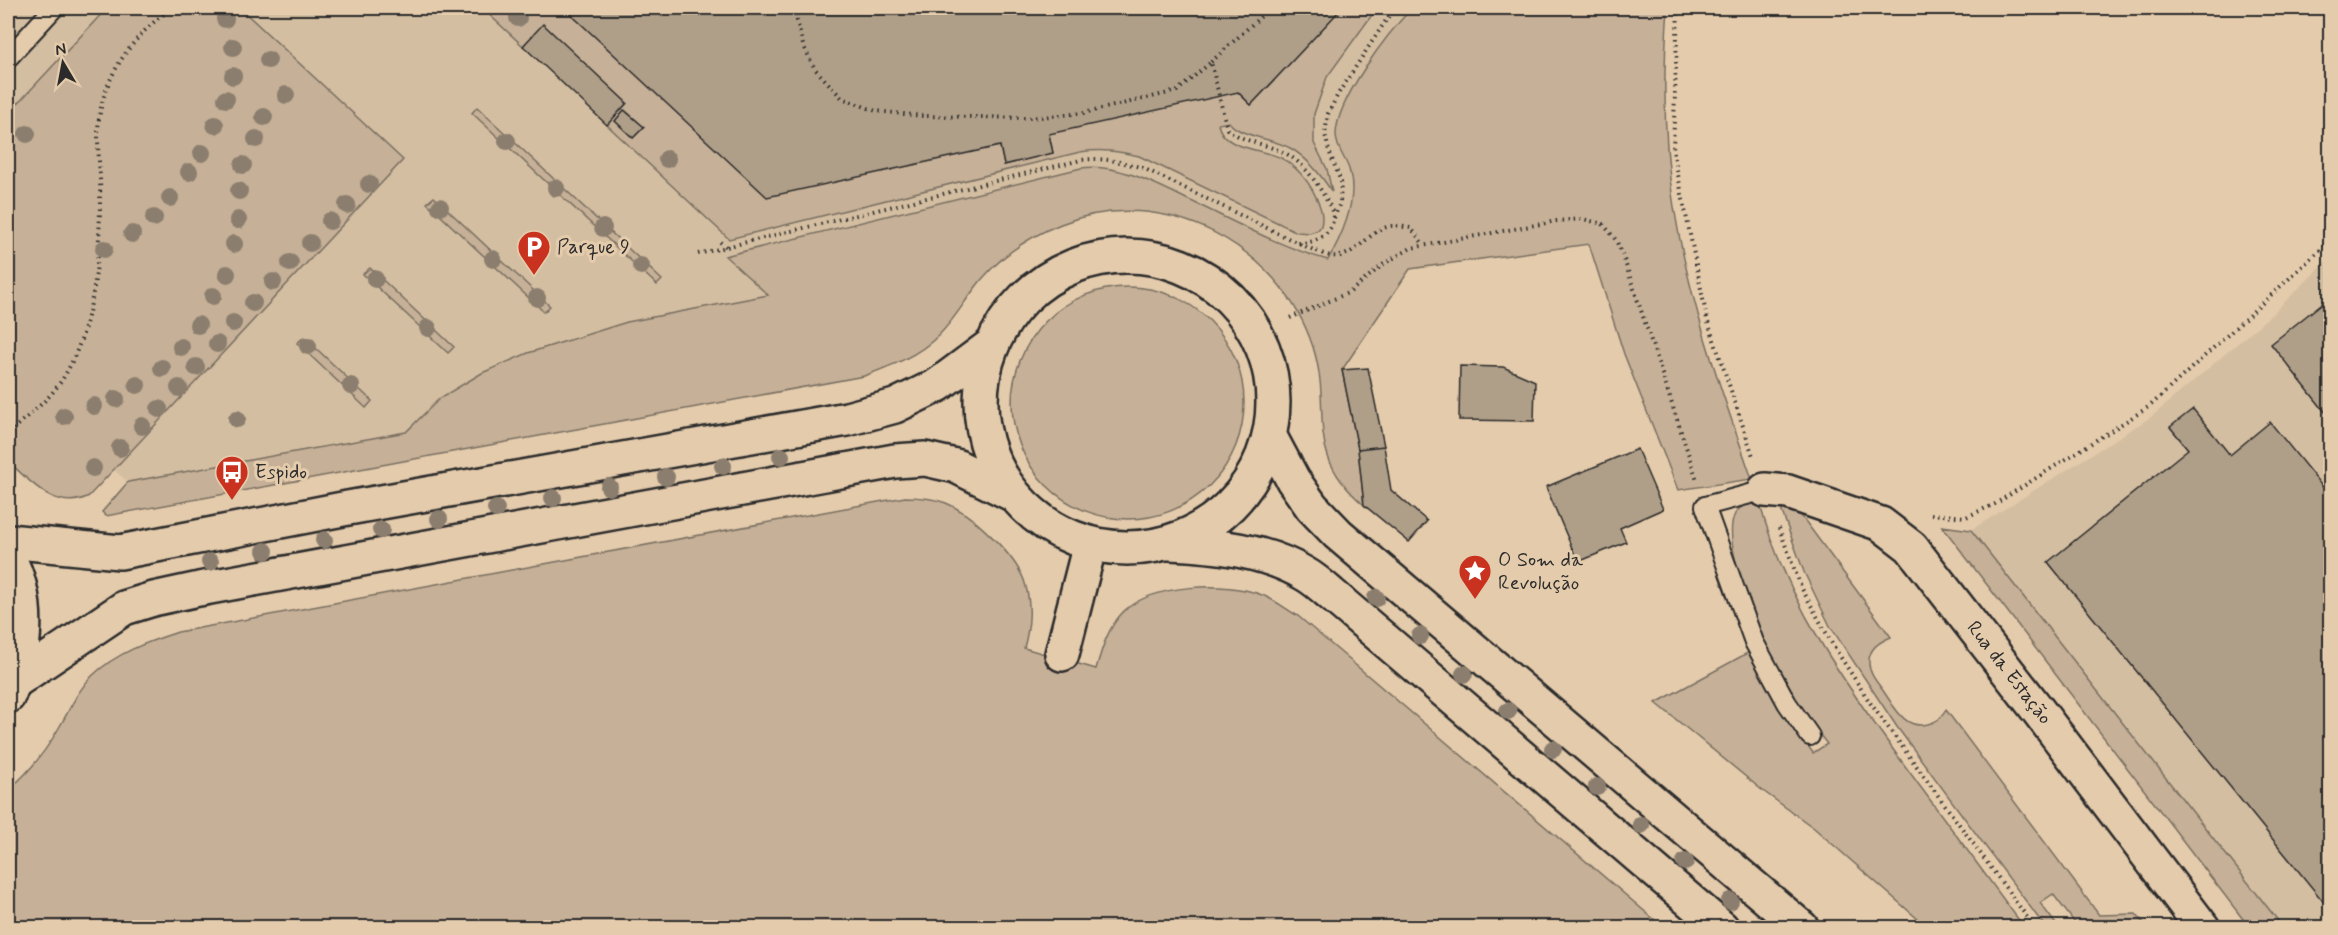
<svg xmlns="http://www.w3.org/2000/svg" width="2338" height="935" font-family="Mynerve,sans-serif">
<rect width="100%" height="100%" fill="#e4cbac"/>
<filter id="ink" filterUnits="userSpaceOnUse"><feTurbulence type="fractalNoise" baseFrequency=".0167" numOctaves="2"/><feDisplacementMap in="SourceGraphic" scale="12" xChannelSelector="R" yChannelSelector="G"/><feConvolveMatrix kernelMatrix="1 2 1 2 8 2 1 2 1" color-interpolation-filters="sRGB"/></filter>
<g filter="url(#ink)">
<path fill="#d4bea1" d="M8 8H1489L1314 283 1201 222 1084 188 451 438 454 452 106 516 102 512 128 482 114 470 89 496 74 502 47 494 32 484 8 461Z
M2330 258V927H2283L1971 530 2151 417 2272 314Z"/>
<path fill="#c6b097" stroke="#786e61" stroke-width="1.5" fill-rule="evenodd" d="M107 8H240L403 160 89 496C56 513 30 481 8 461V114Z
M482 8H1377L1327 77 1314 114V143L1327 169 1332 192C1321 175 1308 158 1290 148 1274 139 1238 136 1229 122L1218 124C1223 150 1261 148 1281 158 1295 165 1308 180 1315 195 1320 206 1324 214 1321 226L1318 230 1310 233 1297 232 1139 156C1118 151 1102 149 1080 152L729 239 607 125 627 103 543 25 523 46ZM1245 53 1274 81 1251 105 1232 87ZM625 110 644 127 633 138 615 121ZM1047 126 1053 153 1004 165 998 138Z
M1412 8H1668C1663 74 1663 141 1674 207 1689 301 1721 390 1752 479L1678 490 1624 354 1589 244 1410 269 1342 370 1358 449 1364 505C1301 451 1334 413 1313 347 1280 245 1163 183 1061 224 1025 238 994 261 972 292 961 307 952 322 939 335 918 356 891 366 864 376L106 516 102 512 128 482 406 432 440 398 482 373 528 353 627 322 768 295 725 256 1081 168C1120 163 1159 186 1193 202 1237 223 1281 247 1328 260 1343 234 1359 199 1349 169 1345 157 1336 148 1336 135 1336 100 1388 33 1412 8Z
M477 107 662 280 657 285 472 113Z
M434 197 550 306 544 312 427 203Z
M370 268 454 347 448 353 363 274Z
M1012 403a116 116 0 1 1 232 0a116 116 0 1 1-232 0Z
M304 337 372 401 366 408 297 343Z
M905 497C918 497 933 498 946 503 972 514 1014 554 1024 580 1032 604 1030 625 1024 648L1096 669C1102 648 1108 627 1124 611 1153 584 1226 581 1262 595 1275 600 1286 609 1298 616L1663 927 15 928 8 921V790C30 772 46 751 60 726 70 709 78 690 92 676 116 653 147 642 178 632Z
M1759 501C1786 602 1847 687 1908 770 1947 822 1985 875 2024 927H1927L1814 828 1763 791 1656 703 1751 651 1785 713 1813 753 1827 744C1809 721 1791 697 1778 671 1763 641 1719 543 1735 514 1740 505 1750 503 1759 501Z
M1778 501 1792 507 1800 514 1891 637C1879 642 1868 649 1869 663 1869 674 1878 683 1884 692 1895 708 1905 730 1928 724 1937 722 1942 718 1946 710L2099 915 2136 914 2147 927H2099L2097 924 2092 927H2078L2053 894 2040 903 2058 927H2045L1897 727 1830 626 1804 572Z
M1942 526 1971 530 2283 927H2249Z"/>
<path fill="#b09f88" stroke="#2b2b2b" stroke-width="1.5" d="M564 8H1342L1251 105 1238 92 1049 134 1053 153 1004 165 1000 146 767 197Z
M543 24 627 103 607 125 523 46Z
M624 110 644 127 633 138 615 121Z
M2330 297V418L2271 344Z
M1460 366 1503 367 1535 381 1534 421 1459 420Z
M1368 368 1384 446 1358 449 1342 370Z
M2193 409 2230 455 2270 422 2330 496V910L2048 562 2188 449 2170 427Z
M1384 446 1391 490 1427 521 1409 542 1364 505 1358 449Z
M1637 449 1663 509 1620 528 1626 542 1578 562 1546 487Z"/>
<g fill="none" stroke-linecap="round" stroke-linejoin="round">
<defs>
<path id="lane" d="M8 58 54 8
M1765 490 1705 506 1754 642 1787 703 1810 736"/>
<path id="street" d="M1765 490 1788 492 1881 524 1911 547 2037 709 2203 928
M1062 654 1090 544"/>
<path id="secondary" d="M981 402a146 146 0 1 1 292 0a146 146 0 1 1-292 0Z
M1269 435 1293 480 1312 507 1338 534 1802 928
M8 541 120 552 348 508 847 419 895 406 938 385 993 344
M1169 543C1215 545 1265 550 1305 574 1314 579 1323 587 1331 594L1722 928
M14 682 124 608 153 599 199 589 895 461 925 459 956 466 1014 495"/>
<path id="primary" d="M8 557C31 599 27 653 8 696"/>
</defs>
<use href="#lane" stroke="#2b2b2b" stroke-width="22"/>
<use href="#street" stroke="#2b2b2b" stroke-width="38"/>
<use href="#secondary" stroke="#2b2b2b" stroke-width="38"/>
<use href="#primary" stroke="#2b2b2b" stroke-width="38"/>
<path stroke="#2b2b2b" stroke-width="4" stroke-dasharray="1.5 4.5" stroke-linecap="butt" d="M1678 8 1673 150 1707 319 1753 456
M1211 62 1270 8
M1334 218 1340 203 1341 182 1329 151 1325 134 1328 114 1338 94 1394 8
M720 242 726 247
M1300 244C1310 248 1321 254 1331 256 1357 260 1368 228 1392 226 1398 226 1405 227 1411 228L1424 245
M698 254 1081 160C1103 157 1122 162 1143 168L1298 243C1309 243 1319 241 1327 232 1337 222 1333 210 1326 199 1315 179 1300 158 1278 150 1261 143 1242 141 1227 129L1211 62 1177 91 1084 113 1029 118 923 116 876 111 842 98 815 69 803 45 797 21 796 8
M1290 318 1350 292 1385 263 1411 248 1557 221 1583 219 1603 224 1616 240 1625 262 1697 480
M8 433C29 415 51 399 65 375 95 323 100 255 100 197 101 177 98 157 98 137 97 84 130 37 172 8
M1931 514 1966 517 1995 504 2150 406 2330 241
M1779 528 1801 587 1834 647 1871 704 2035 928"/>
<use href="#lane" stroke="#e4cbac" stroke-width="18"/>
<use href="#street" stroke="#e4cbac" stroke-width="33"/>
<use href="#secondary" stroke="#e4cbac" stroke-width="33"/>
<use href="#primary" stroke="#e4cbac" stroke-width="33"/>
</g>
<g fill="#8b7e6e">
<circle cx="518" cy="18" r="9"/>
<circle cx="225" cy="19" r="9"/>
<circle cx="233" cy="47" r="9"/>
<circle cx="268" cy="60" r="9"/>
<circle cx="233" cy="76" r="9"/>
<circle cx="286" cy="95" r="9"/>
<circle cx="226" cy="99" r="9"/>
<circle cx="264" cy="117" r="9"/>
<circle cx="215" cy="125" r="9"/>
<circle cx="27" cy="134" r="9"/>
<circle cx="256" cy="139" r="9"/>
<circle cx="507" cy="141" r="9"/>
<circle cx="202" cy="153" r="9"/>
<circle cx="667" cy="159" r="9"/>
<circle cx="243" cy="165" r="9"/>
<circle cx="189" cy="172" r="9"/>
<circle cx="369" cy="184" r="9"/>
<circle cx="556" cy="188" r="9"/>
<circle cx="239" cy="191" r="9"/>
<circle cx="170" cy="198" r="9"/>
<circle cx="347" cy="205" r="9"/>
<circle cx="440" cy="207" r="9"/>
<circle cx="154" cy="218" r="9"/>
<circle cx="238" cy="220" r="9"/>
<circle cx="330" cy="221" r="9"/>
<circle cx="603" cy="228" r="9"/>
<circle cx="132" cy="234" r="9"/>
<circle cx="310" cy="243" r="9"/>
<circle cx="234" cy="244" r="9"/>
<circle cx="104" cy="249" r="9"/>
<circle cx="493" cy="259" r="9"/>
<circle cx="290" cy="263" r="9"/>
<circle cx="641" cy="266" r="9"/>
<circle cx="227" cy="274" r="9"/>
<circle cx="375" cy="279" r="9"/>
<circle cx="273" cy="282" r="9"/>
<circle cx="213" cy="296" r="9"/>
<circle cx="537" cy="298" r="9"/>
<circle cx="253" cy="303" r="9"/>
<circle cx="233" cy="323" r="9"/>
<circle cx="198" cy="325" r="9"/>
<circle cx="428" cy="328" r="9"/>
<circle cx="217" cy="344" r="9"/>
<circle cx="308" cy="346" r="9"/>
<circle cx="181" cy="347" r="9"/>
<circle cx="196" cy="367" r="9"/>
<circle cx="162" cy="368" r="9"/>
<circle cx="137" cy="385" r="9"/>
<circle cx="351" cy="386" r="9"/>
<circle cx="179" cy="388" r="9"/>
<circle cx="116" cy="399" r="9"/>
<circle cx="94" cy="406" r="9"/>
<circle cx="159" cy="409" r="9"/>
<circle cx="64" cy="416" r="9"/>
<circle cx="237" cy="419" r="9"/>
<circle cx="142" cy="426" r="9"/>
<circle cx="120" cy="448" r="9"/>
<circle cx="781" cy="456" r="9"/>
<circle cx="723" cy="466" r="9"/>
<circle cx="93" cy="468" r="9"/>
<circle cx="666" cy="477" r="9"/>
<circle cx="609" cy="487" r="9"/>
<circle cx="553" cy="498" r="9"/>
<circle cx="496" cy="509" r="9"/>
<circle cx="439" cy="519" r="9"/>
<circle cx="381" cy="530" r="9"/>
<circle cx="324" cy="540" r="9"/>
<circle cx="265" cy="551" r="9"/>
<circle cx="210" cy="562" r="9"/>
<circle cx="1376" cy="598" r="9"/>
<circle cx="1420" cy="636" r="9"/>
<circle cx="1464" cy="674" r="9"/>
<circle cx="1508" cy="711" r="9"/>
<circle cx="1553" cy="749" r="9"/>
<circle cx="1597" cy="787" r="9"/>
<circle cx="1641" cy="825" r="9"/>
<circle cx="1685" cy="862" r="9"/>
<circle cx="1730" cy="901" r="9"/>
</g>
</g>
<defs>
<symbol id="parking-pin" viewBox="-11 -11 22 30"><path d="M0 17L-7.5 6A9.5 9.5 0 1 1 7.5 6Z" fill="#c8321e" stroke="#e4cbac"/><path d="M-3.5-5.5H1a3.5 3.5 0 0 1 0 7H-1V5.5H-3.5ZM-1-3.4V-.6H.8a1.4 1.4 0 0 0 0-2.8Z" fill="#fff"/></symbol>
<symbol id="bus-pin" viewBox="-11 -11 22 30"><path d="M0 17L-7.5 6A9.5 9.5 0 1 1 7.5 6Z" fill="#c8321e" stroke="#e4cbac"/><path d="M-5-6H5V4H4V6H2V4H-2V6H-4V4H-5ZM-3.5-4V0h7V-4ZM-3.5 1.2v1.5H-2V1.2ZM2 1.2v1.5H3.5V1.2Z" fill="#fff"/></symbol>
<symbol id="sight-pin" viewBox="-11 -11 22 30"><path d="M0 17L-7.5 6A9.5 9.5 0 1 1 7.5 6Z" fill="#c8321e" stroke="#e4cbac"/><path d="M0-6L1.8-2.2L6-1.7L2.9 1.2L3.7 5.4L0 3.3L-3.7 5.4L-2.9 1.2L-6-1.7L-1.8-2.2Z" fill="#fff"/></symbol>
</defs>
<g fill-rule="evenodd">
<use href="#parking-pin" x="515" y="228" width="38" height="52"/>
<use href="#bus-pin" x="213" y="453" width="38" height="52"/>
<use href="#sight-pin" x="1456" y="552" width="38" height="52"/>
</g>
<g text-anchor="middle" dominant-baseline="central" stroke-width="6" stroke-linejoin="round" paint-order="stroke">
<g font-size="20" fill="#2b2b2b" stroke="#e4cbac" text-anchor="start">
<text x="557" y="247">Parque 9</text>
<text x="255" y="472">Espido</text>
<text x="1498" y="560">O Som da<tspan x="1498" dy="23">Revolução</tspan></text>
</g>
<g font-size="20" fill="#2b2b2b" stroke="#e4cbac">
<text transform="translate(2009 673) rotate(52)">Rua da Estação</text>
</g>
</g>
<rect width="2338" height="935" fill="none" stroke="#e4cbac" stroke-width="30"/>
<rect x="15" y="15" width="2308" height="905" fill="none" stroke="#2b2b2b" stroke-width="2" filter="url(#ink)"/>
<g transform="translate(63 63) rotate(350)" stroke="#e4cbac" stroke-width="4.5" paint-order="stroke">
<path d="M0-4.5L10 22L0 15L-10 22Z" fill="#2b2b2b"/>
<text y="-9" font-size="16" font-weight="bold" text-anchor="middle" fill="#2b2b2b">N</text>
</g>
</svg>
